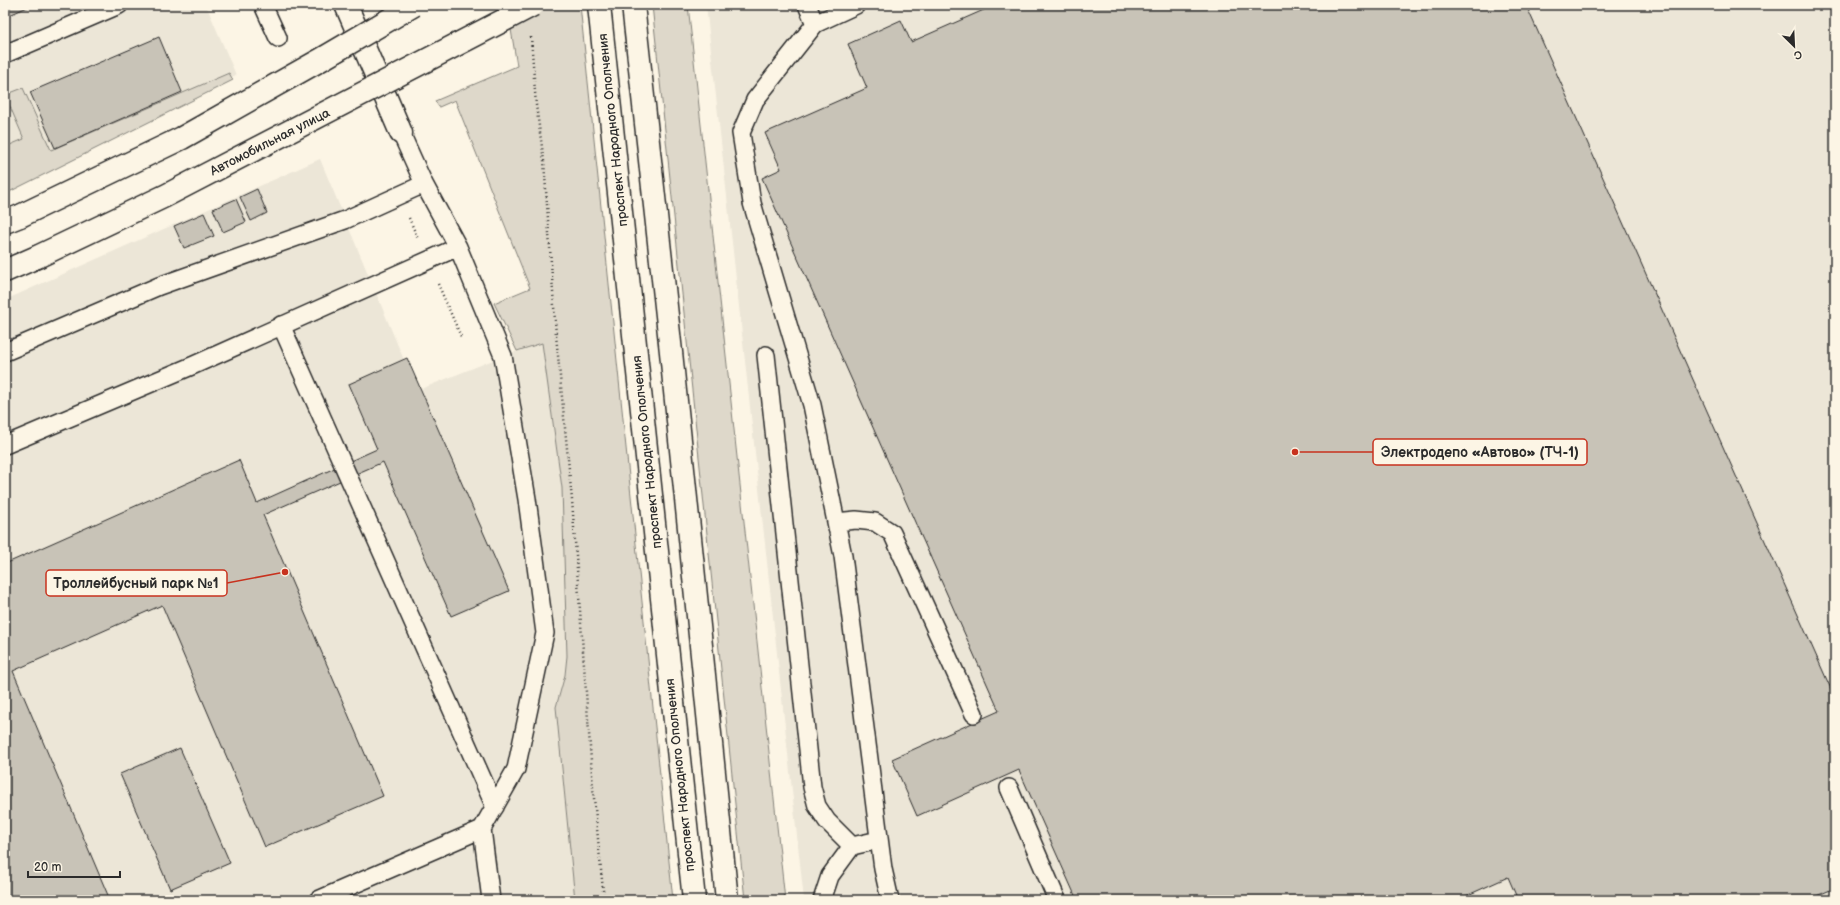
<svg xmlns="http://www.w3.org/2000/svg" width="1840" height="905" font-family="'Balsamiq Sans',sans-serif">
<rect width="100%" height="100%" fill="#fcf5e5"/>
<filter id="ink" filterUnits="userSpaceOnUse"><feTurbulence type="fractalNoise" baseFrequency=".025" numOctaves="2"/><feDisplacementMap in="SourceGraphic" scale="8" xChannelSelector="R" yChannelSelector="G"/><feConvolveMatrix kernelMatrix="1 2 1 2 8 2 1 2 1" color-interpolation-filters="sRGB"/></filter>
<g filter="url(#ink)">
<path fill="#ece6d7" d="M5 5H206L236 75 5 178Z
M706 5H1835V900H804Z
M320 159 404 360 407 358 421 389 503 356 542 343 562 488 567 656 565 675 556 707 575 900H5V300Z"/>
<path fill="#ded8ca" stroke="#84827a" d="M507 5H580L673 900H575L556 707 565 675 567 656 562 488 542 343 517 351 494 303 530 288 455 100 439 107 435 101 517 66Z
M652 5H688L785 900H745Z
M229 73 233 80 5 194V147L24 139 5 95 23 88 51 150Z"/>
<path fill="#c8c3b7" stroke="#2b2b2b" d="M5 5H32L5 17Z
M995 5H1526L1835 698V888L1807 900H1518L1508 877 1457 900H1077L1019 770 917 816 892 759 999 711 762 178 781 169 765 133 867 88 848 44 901 20 911 42Z
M159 37 182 92 55 148 30 92Z
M257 189 267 213 251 221 240 197Z
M236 199 246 222 223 232 213 209Z
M204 213 214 236 184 248 174 226Z
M407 358 509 591 451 616 383 462 263 515 383 796 265 847 162 605 13 671 110 900H5V564L239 460 257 503 377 449 349 384Z
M180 748 230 863 170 889 120 774Z"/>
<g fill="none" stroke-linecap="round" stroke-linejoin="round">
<defs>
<path id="lane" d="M263 5 278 38
M807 5 815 24
M856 5 815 24 755 100 741 133 752 203 812 405 843 556 883 869 890 900
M5 54 119 5
M401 133 424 184 458 247 503 356 527 499 545 633 516 769 482 829 491 900
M281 325 495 807
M5 352 159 286 345 220 424 184
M766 355 812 787 817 806 827 821 852 846
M5 445 194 365 458 247
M836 522 856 520 875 522 892 533 974 714
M1009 788 1057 900
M318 900 482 829
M822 900 830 876 852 846 879 840"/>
<path id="street" d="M346 5 401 133"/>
<path id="secondary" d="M599 5 694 900
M633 5 671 352 727 900
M5 222 20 216
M5 271 37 257"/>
</defs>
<use href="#lane" stroke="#2b2b2b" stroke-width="20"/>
<use href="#street" stroke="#2b2b2b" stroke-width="25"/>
<use href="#secondary" stroke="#2b2b2b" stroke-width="25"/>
<path stroke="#2b2b2b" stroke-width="2.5" stroke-dasharray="1 3" stroke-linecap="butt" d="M315 5 318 12
M531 37 536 105 544 161 556 335 572 500 593 788 604 900
M409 218 418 239
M438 284 462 339"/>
<use href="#lane" stroke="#fcf5e5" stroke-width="17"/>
<use href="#street" stroke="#fcf5e5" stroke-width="22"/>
<use href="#secondary" stroke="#fcf5e5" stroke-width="22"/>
<defs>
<path id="secondary-bridge" d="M20 216 182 138 322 59 414 5
M37 257 165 196 533 5"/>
</defs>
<use href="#secondary-bridge" stroke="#2b2b2b" stroke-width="25" stroke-linecap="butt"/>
<use href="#secondary-bridge" stroke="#fcf5e5" stroke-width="22"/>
</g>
</g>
<g text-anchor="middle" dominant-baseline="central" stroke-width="3.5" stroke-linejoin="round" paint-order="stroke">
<g font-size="13" fill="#2b2b2b" stroke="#fcf5e5">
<text transform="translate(613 130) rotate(-96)">проспект Народного Ополчения</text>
<text transform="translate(270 142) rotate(-27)">Автомобильная улица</text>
<text transform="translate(647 452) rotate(-96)">проспект Народного Ополчения</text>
<text transform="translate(680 775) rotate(-96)">проспект Народного Ополчения</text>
</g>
</g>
<path fill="none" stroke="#c8321e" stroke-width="1.5" d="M1295 452L1373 452M285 572L227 583"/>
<g fill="#c8321e" stroke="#fcf5e5" stroke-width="1.5">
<circle cx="1295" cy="452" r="4"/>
<circle cx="285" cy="572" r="4"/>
</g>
<g fill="#fcf5e5" stroke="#c8321e" stroke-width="1.5">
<rect x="1373" y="439" width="214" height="26" rx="4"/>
<rect x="46" y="570" width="181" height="26" rx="4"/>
</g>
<g font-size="14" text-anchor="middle" font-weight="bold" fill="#2b2b2b">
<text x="1480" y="457">Электродепо «Автово» (ТЧ-1)</text>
<text x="136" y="588">Троллейбусный парк №1</text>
</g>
<rect width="1840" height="905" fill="none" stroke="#fcf5e5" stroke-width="20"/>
<rect x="10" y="10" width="1820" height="885" fill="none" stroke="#2b2b2b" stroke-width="1.5" filter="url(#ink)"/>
<g transform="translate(1794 46) rotate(156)" stroke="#fcf5e5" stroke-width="3" paint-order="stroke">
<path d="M0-3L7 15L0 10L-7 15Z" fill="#2b2b2b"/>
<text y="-6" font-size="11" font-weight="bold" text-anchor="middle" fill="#2b2b2b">С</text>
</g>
<path d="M28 871v6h92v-6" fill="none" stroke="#2b2b2b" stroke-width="2"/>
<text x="34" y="871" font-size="12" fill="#2b2b2b" stroke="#fcf5e5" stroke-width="3" paint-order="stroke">20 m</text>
</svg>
